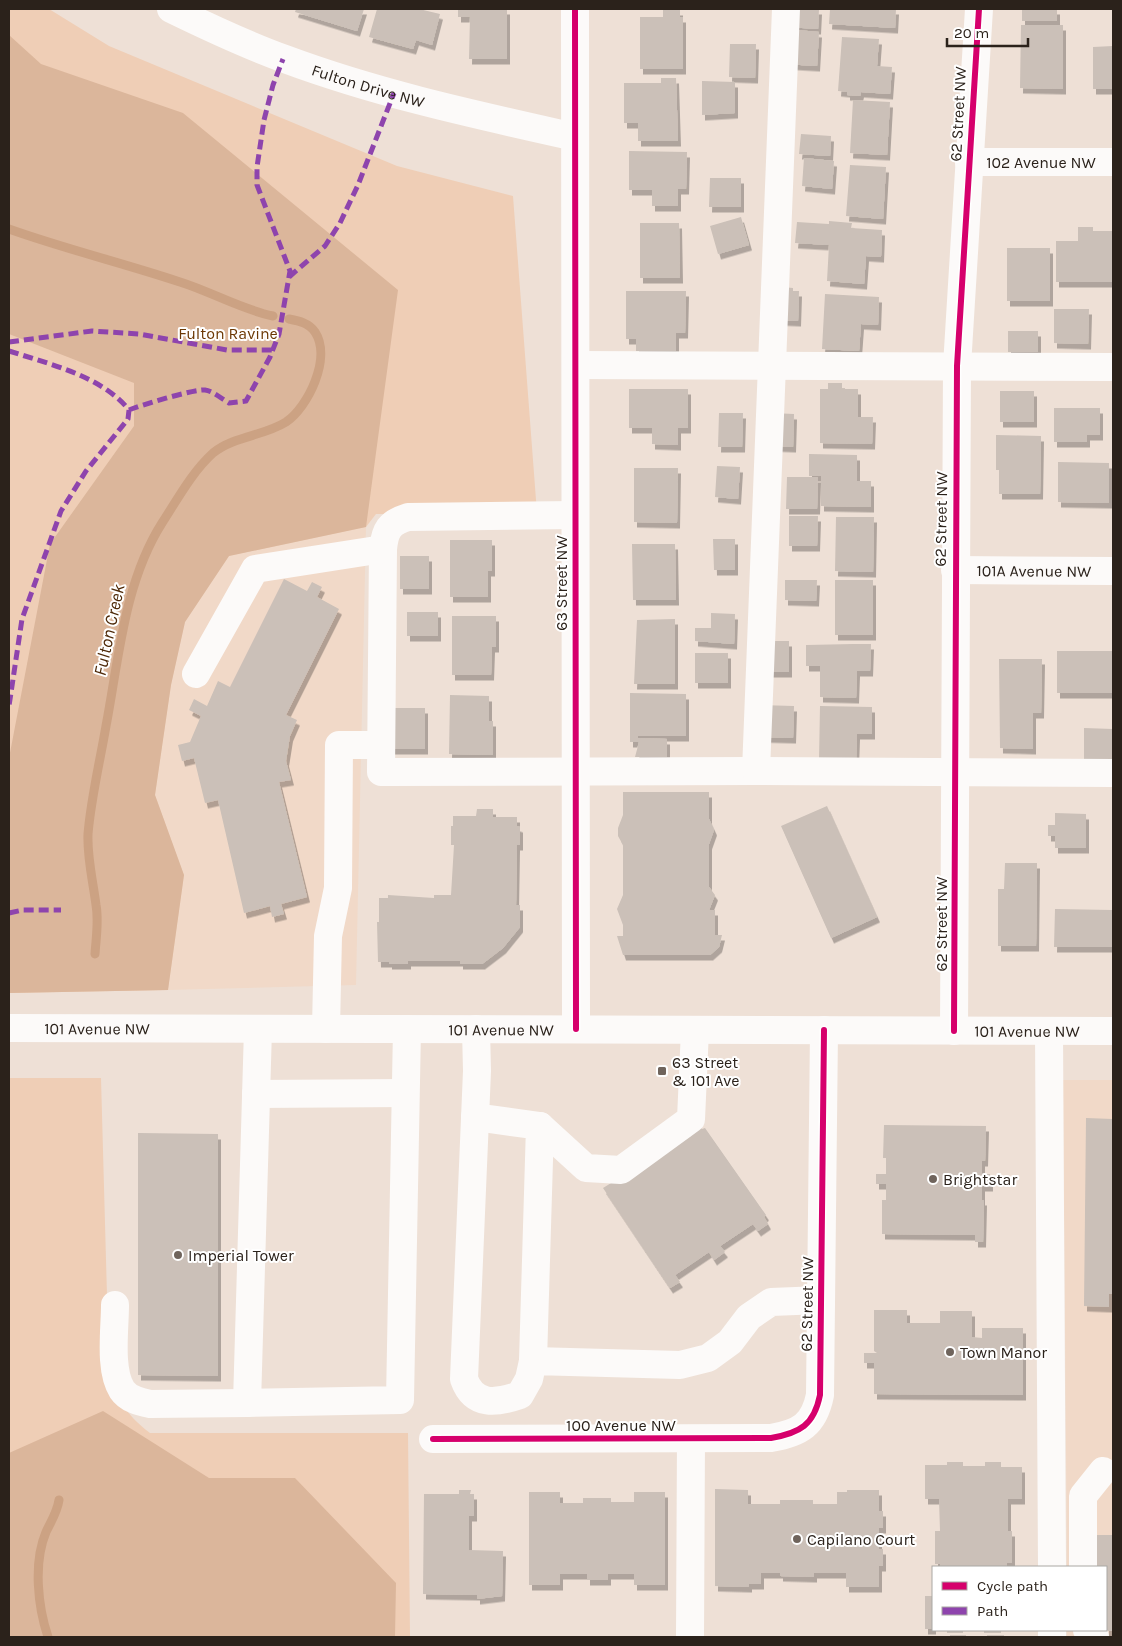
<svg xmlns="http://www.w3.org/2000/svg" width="1122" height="1646" font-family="Karla,sans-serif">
<defs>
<filter id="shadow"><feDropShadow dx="3" dy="5.5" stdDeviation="0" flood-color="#0004"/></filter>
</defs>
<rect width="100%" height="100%" fill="#eee0d6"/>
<path fill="#f1d9c8" d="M366 527 356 985 168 990 184 875 155 795 171 685 185 622 229 556Z
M1063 1080H1113V1637H1067V1630H1106V1567H1067Z"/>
<path fill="#efceb6" d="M9 9H49L109 46 397 166 513 196 537 513 376 514 366 527 229 556 185 622 171 685 155 795 184 875 168 990 9 993Z
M9 1078H101L109 1368C120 1401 123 1412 150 1433H408L410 1637H9Z"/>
<path fill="#dbb69b" d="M9 35 41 64 183 113 398 290 366 527 229 556 185 622 171 685 155 795 184 875 168 990 9 993V758L50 544 134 426V383L9 334Z
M103 1411 209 1478H295L396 1583 395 1637H9V1453Z"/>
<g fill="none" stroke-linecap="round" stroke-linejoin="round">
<path stroke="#cca283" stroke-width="9" d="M9 229C65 249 123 263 180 282 212 292 240 309 273 316
M95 954C96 938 99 921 96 905 93 881 87 858 88 834 91 798 100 761 106 726 119 658 124 583 162 523 177 500 192 472 213 453 234 436 264 436 286 422 308 407 332 358 315 332 309 323 299 321 289 319
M48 1637C38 1607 33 1563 46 1532 51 1521 57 1513 59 1500"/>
</g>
<path fill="#cbc0b8" filter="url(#shadow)" d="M296 9H364L357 31 295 12Z
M377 9H419L440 14 432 45 416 40 413 49 369 37Z
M458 9H507V59H469L470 17H458Z
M788 9H819L818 29 787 27Z
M830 9H896L895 28 829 24Z
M1022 9H1057V21H1022Z
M663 10H680V17H683V69H640V17H663Z
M1021 25H1063V89L1020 88Z
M785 29 819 32 817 66 783 64Z
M842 37 879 39 877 66 892 67 890 94 861 92 860 96 847 95V92L838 91Z
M730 44H756L755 78 729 77Z
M1113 46V89H1093V47Z
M661 78H676L678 141H638V123H624V83H661Z
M702 81 735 82V113L702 115Z
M853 100 890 102 887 155 850 153Z
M801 134 831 136 830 156 799 154Z
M629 151 687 152 686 189H678V206H652V190H629Z
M804 158 834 161 832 189 802 186Z
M850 165 886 167 883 219 846 216Z
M710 178H741V207H709Z
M741 217 749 245 718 254 710 226Z
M829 221 852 223 851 228 882 230 881 257 866 256 864 284 827 281 829 245 795 243 797 222 829 224Z
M640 223H679L680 278H640Z
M1078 227H1093V231H1113V282H1056V241H1078Z
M1007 248H1050V301H1007Z
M782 287 793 288V291H799L798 321 777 320Z
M626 291H686L685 333H676V351H636V339H626Z
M825 294 879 297 878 325 861 324 859 351 822 349Z
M1054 309H1089L1088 344 1054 343Z
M1008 331H1038V352H1008Z
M828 383H842V389H858V417H873L872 444 820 443V389H828Z
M629 389H688V428H678V445L652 444V428H629Z
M1000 391H1034V422H1000Z
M1054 408H1100V435H1087V442H1054Z
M719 413H743L742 447H718Z
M772 413 794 414 793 447 771 446Z
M996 435 1041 436 1040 494H999V470H996Z
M809 454 857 455V481H871V507L821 506V476H809Z
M1058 462 1109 463V503L1058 502Z
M717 466 740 467 738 499 715 497Z
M634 468H678L677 523 634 522Z
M787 477H818L817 509H786Z
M789 516H818L817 546H789Z
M836 517H874L873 572 835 571Z
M713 539H735V570H714Z
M450 540H492V571H488V597H450Z
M632 544H675L676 600H633Z
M400 556H429V589H400Z
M284 579 307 591 312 582 322 587 317 597 339 609 286 715 297 720 290 736 286 761 291 780 279 782 307 897 281 904 284 914 272 917 270 906 244 913 218 800 205 803 194 758 182 761 178 745 190 742 201 716 189 710 194 699 207 706 218 681 230 687Z
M785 580H817L816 601 785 600Z
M835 580H873V635H835Z
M407 612H438V636H407Z
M711 613 735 614 734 644 695 641V628H711Z
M452 616H496V647H492L491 675H452Z
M675 619V684H634L637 620Z
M760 641H789V672H760Z
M853 644H871L870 671H857L856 698 820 697V666H806V645Z
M1057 651H1113V693H1057Z
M695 653H728V683H695Z
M999 659H1042L1041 713H1033V749L1000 748Z
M630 693 686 694V736H638V738L667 739V757H635L639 742H630Z
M450 695 489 696V721H493V755L449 754Z
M759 705 794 706 793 738 758 737Z
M820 706 872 707V734H857L856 762 819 761Z
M391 708H425V749H391Z
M1084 728 1113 729V763L1084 762Z
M623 792H709V819L714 830 709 844V887L715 895 709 910H715V935H722L719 947 710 955H623L617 936H623V925L617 909 623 895V845L618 836V828L623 815Z
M827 806 877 917 831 938 781 826Z
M477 809H493V817H517V826L520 827V845H517L516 905H520V927L503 948 482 964H460V961H408V964H389V962H378L377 922H379V898H388V895L434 898V895H451L454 845H451V826H453V816H476Z
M1055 813 1086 814V848H1055V836H1048V825H1055Z
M1005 863H1037L1036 946H998V889H1004Z
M1055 909 1113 910V947H1054Z
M1086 1118 1113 1119V1294H1109V1307L1084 1306Z
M699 1125 702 1129 705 1128 766 1215 764 1217 768 1224 758 1231 753 1224 720 1246 725 1252 714 1260 709 1252 675 1275 680 1282 670 1288 603 1188 616 1180 619 1184 691 1136 688 1132Z
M884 1125 986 1126 985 1161H982V1174H990V1186H982V1200H984L983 1242H975V1235L882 1234V1200H886V1184H876V1174H886V1158H883Z
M138 1133 218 1134V1376L138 1375Z
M874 1310H907V1323H940V1311H972V1337L982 1338V1328H1023V1395L874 1394V1363H864V1353H877L874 1351Z
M947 1462H963V1466H985V1462H1001V1467H1022V1499H1008V1531H1012V1563H1007V1567H940V1564H935V1531H940L939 1499H925V1465H947Z
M715 1489 748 1490V1504H780V1500H813V1504H837V1492H847V1490H879V1511H883V1528H879V1549H883V1566H879V1587H846V1573H814V1577L780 1576V1573H761V1584H749V1587L715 1586Z
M459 1490H471L470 1494H474V1516H469V1550L503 1551 502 1596 477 1599V1595L423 1594 424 1494H459Z
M529 1492H560V1503H583V1498H611V1502H634V1492H665V1585H634V1574H608V1580H587V1574H560V1585H529Z
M1093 1535H1113V1631H1106V1567H1093Z
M925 1596H933V1629H925Z
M947 1630H963V1633H947Z
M984 1630H1001V1633H984Z"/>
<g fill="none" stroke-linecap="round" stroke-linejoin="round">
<g stroke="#fcfaf9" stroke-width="28">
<path id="s1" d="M171 9C208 27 246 45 285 59 379 94 477 115 575 137"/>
<path d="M575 9 576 1029"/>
<path id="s2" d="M969 162H1113"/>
<path d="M576 365 1113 367"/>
<path d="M575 515 408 517C389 523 385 530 383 549L381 772 756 771 1113 773"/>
<path id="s3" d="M955 570 1113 571"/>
<path d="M196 674 255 569 383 549"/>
<path d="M756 771 786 9"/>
<path d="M258 1029 247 1403 400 1400 407 1029"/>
<path d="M326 1029 328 936 338 888 339 745H380"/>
<path d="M476 1029 477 1071 464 1379C474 1407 497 1403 520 1395L529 1379 533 1361 680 1365 708 1358 730 1342 749 1317 771 1302 821 1300"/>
<path d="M954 1031 957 366 979 9"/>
<path d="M1049 1031 1052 1567"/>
<path d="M256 1094 405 1093"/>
<path d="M475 1117 540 1126 533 1361"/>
<path d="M540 1126 586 1168 621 1170 691 1119 695 1030"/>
<path d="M115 1305C115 1329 109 1370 122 1390 128 1399 140 1402 150 1404L247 1403"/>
<path d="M433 1439 771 1438C800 1433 814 1425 820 1395L824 1030"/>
<path d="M1083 1567V1496L1103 1471"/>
<path d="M1052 1630V1637"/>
<path d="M1087 1630 1095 1637"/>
<path d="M690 1637 691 1439"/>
</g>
<path stroke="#fcfaf9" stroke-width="28" id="s4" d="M9 1028 1113 1031"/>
<path stroke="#8e44ad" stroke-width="5" stroke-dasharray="10 5" stroke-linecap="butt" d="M289 277 325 246 340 223 358 185 394 93
M9 342 92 331 139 334 227 350H273
M9 351C49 364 102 376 129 410L128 419 86 471 61 511 22 619 9 706
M129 410C141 405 194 389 205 390 213 391 222 399 229 403L246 401 270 357 279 334 290 271 257 185V167L264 120 273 85 283 59
M9 913 23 910H61"/>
<defs>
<path id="cycleway" d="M575 9 576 1029
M954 1031 957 366 979 9
M433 1439 771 1438C800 1433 814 1425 820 1395L824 1030"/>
</defs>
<use href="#cycleway" stroke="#fff" stroke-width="9"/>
<use href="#cycleway" stroke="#d6006c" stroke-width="6"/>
</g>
<g fill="#6f645c" stroke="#fff" stroke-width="2">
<rect x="657" y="1066" width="10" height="10" rx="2.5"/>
<circle cx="933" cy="1179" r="5"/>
<circle cx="178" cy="1255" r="5"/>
<circle cx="950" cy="1352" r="5"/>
<circle cx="797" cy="1539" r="5"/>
</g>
<g text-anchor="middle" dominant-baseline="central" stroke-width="4" stroke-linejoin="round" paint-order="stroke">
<g font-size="16" fill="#2b221b" stroke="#fff">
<text stroke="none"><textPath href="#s1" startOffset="212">Fulton Drive NW</textPath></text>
<text transform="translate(958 114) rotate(-87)">62 Street NW</text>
<text stroke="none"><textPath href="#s2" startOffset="72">102 Avenue NW</textPath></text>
<text transform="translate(941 519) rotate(-89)">62 Street NW</text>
<text stroke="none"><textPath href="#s3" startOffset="79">101A Avenue NW</textPath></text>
<text transform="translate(561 583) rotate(-90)">63 Street NW</text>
<text transform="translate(941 924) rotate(-90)">62 Street NW</text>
<text stroke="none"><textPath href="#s4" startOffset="88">101 Avenue NW</textPath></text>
<text stroke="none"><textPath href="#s4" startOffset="492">101 Avenue NW</textPath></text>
<text stroke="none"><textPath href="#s4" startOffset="1018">101 Avenue NW</textPath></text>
<text transform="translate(807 1304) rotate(-89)">62 Street NW</text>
<text x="621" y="1425">100 Avenue NW</text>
</g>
<g font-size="16" fill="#6c3804" stroke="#fff">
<text x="228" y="333">Fulton Ravine</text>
</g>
<g font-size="16" fill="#2b221b" stroke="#fff" text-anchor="start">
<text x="672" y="1062">63 Street<tspan x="672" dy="18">&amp; 101 Ave</tspan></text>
<text x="943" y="1179">Brightstar</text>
<text x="188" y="1255">Imperial Tower</text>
<text x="960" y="1352">Town Manor</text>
<text x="807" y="1539">Capilano Court</text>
</g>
<g font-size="18" font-style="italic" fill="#4e2908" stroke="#fff">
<text transform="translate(109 630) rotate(-78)">Fulton Creek</text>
</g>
</g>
<rect width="1122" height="1646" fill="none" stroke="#2b221b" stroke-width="20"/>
<rect x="932" y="1566" width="175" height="65" fill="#ffffff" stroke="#aaa7a4"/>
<rect x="942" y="1582" width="25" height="8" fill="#d6006c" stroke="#aaa7a4"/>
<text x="977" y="1591" font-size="15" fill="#2b221b">Cycle path</text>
<rect x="942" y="1607" width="25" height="8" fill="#8e44ad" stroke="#aaa7a4"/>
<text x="977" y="1616" font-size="15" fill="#2b221b">Path</text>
<path d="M947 38v8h81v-8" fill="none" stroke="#2b221b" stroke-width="2.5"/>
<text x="954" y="38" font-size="15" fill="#2b221b" stroke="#ffffff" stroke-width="4" paint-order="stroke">20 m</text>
</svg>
